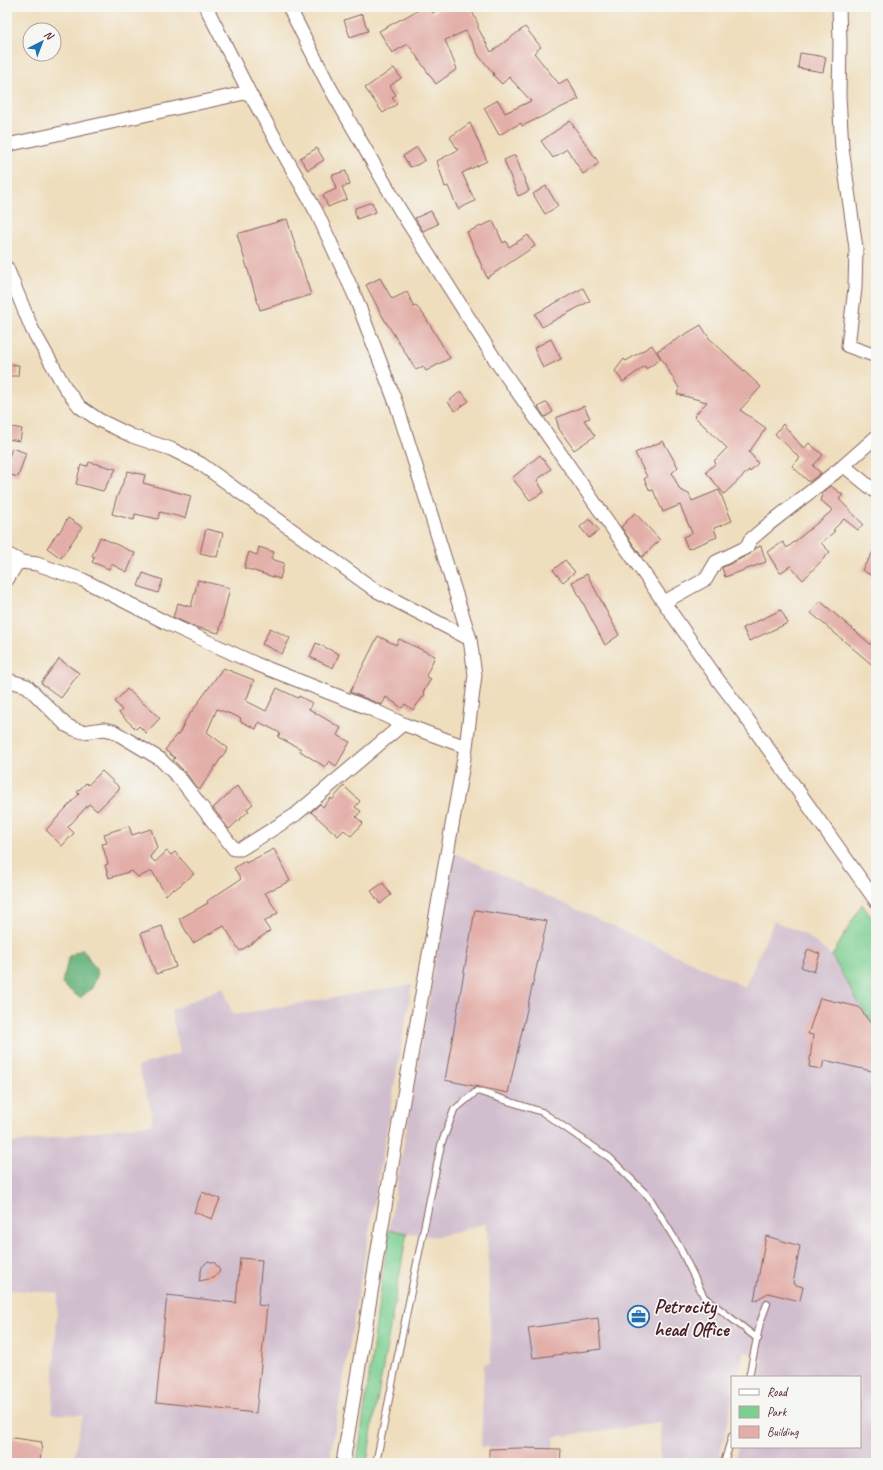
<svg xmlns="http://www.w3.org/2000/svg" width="883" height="1470" font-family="Caveat,sans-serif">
<rect width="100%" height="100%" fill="#f6f6f2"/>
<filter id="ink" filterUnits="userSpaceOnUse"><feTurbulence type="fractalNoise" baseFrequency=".025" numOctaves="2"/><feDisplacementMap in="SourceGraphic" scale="8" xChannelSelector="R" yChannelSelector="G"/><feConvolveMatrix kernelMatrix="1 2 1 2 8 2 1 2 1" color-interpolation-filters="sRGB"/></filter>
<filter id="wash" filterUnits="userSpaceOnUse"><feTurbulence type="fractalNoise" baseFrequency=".012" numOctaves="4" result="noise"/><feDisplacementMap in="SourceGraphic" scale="16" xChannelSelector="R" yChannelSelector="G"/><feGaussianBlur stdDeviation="0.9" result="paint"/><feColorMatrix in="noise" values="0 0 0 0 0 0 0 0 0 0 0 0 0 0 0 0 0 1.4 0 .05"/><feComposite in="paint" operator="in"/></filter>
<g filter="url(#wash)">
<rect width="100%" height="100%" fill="#efdebd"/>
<path fill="#d0bdcd" d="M454 853 745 987 774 921 805 934 832 956 858 1002 876 1027V1463H734L738 1447H860V1377H759L763 1360 744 1351 738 1377H732V1402L718 1463H660L661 1423 554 1437 553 1449 481 1447 484 1364 491 1363 487 1223 436 1237 389 1230Z
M412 984 329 1463H72L83 1415 52 1414 58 1293 7 1290V1144L151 1124 153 1117 138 1066 180 1053 171 1010 223 987 233 1015Z"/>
<path fill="#7ccf91" stroke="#63775e" d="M862 904 876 924V1027L858 1002 832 956Z
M389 1230 407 1233 372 1429 367 1463H357Z"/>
<path fill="#65b27b" stroke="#586853" d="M83 949 98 973 92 988 80 998 62 984 69 956Z"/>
<g id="blocks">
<path fill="#e3aea8" d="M424 7H429L433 13 441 7H470L478 24V28L491 52 525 27 541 47 534 53 559 84 567 79 579 99 522 126 521 123 499 135 484 108 498 100 505 113 531 101 509 77 502 84 493 75 494 74 479 56 466 31 445 40 457 69 436 84 408 44 392 53 379 31Z
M362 14 368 31 350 37 344 20Z
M800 53 826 57 823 72 798 68Z
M394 68 401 78 390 86 396 95 392 98 397 104 383 113 365 88Z
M570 121 599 163 583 174 567 149 553 158 541 141Z
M470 123 487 161 462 173 475 201 458 209 448 186 445 187 437 161 458 150 450 137Z
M417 147 425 160 417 165 410 167 403 156Z
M317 148 324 160 308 170 300 158Z
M515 155 529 191 518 196 504 160Z
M346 171 350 185 342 187 347 199 328 207 323 195 336 189 332 175Z
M546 186 558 206 545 214 533 194Z
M372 202 376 212 357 219 355 213V208Z
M431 211 438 224 423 231 415 218Z
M287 219 311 295 260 310 237 234Z
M493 221 503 243 506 241 509 247 528 235 535 246 487 278 467 232Z
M380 278 392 299 407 292 414 307 416 306 424 315 450 358 426 371 423 366 416 370 381 314 366 285Z
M583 288 590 301 542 327 535 314Z
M701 325 709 338 761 387 740 410 766 428 749 452 758 463 750 472 749 470 724 494 706 472 716 463 714 461 727 448 694 416 707 402 677 394 679 388 657 351Z
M551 339 561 359 543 368 534 348Z
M652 345 661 359 646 369 645 366 623 382 615 371 624 359 626 361Z
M7 364 19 365 18 376H7Z
M461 391 469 401 455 411 448 402Z
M547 402 553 412 545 417 538 407Z
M584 406 590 418 584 420 595 436 574 450 559 429 556 418Z
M783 424 804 449 809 443 823 455 813 466 821 473 809 482 792 466 800 458 775 434Z
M7 426 22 429 20 441 7 439Z
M663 441 678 467 672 473 680 490 689 494 692 501 719 490 732 521 714 528 717 537 688 549 683 537 692 533 680 505 663 512 653 490 650 491 644 479 647 477 635 453Z
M12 448 26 453 18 477 7 474V463Z
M540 455 551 469 537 480 544 492 530 500 512 478Z
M89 462 116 469 103 491 76 484 81 465 88 466Z
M128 471 145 475 143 483 191 496 185 518 160 512 158 519 135 514 134 520 112 514 116 499Z
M831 486 843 495 839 499 863 524 858 530 844 519 833 530 835 531 821 543 830 552 803 580 790 566 780 573 767 552 783 542 787 548 833 510 820 500 823 496 821 494Z
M635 513 660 540 642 557 621 527Z
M68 518 82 527 61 558 47 548 58 532 59 533Z
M589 519 599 530 589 538 580 527Z
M206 529 223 533 217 557 200 553Z
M100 537 135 553 127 572 111 564 109 569 92 562 95 557 92 556Z
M761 546 766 562 725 577 722 568 750 554 755 548Z
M259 547 274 552 271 559 284 563 280 579 244 568 249 552 257 555Z
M876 547V578L862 570Z
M565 560 575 572 563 582 553 570Z
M143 573 163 580 158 593 138 586Z
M587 574 619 635 605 645 572 582Z
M198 580 230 588 219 633 194 627 173 617 178 603 191 607Z
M820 601 876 649V668L811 613Z
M781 610 788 623 749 641 743 628Z
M270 628 290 638 282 654 262 644Z
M378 636 396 645 399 639 435 656 426 676 431 679 423 692 425 694 413 710 405 704 402 708 386 697 382 705 350 692Z
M316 643 339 654 333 668 310 657Z
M59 659 79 673 61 698 41 683Z
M223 668 254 680 246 701 266 711 277 688 298 698 299 696 312 703 309 709 341 728 337 735 350 742 336 766 329 761 325 767 300 751 301 749 278 737 280 733 259 722 256 729 240 721 241 718 217 709 207 732 228 748 200 789 195 786 187 774 173 760 175 758 165 750 177 734 178 736 185 721Z
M127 689 160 718 146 733 139 726 136 729 119 713 122 710 115 702Z
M102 771 120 788 97 811 89 804 68 827 74 833 62 846 46 830 79 794 77 792 86 783 88 785Z
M237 786 253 804 247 809 249 811 229 829 213 808Z
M344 786 360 801 355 807 361 811 356 817 363 823 351 836 344 830 338 836 311 812 320 804 323 807 331 798 332 800Z
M129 826 132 835 151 829 157 848 150 857 155 862 167 851 171 855 175 852 194 874 174 890 173 888 166 895 152 871 138 877 132 871 109 878 105 865 108 864 102 844 107 843 104 834Z
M274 849 290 881 265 893 278 913 264 922 270 931 240 951 224 926 193 943 179 919 208 903 207 901 241 879 234 868 245 861 246 863Z
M383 883 391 895 380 904 371 891Z
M475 910 547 921 508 1093 445 1080Z
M162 926 176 967 156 974 141 933Z
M808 949 820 954 814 972 801 967Z
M820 998 859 1007 876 1031V1072L824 1060 822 1069 809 1067 813 1035 808 1034Z
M202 1192 220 1199 212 1219 194 1212Z
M766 1236 800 1246 793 1284 803 1287 800 1301 768 1293 754 1301Z
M240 1258 262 1260 258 1305 267 1306 256 1413 156 1402 167 1295 236 1303Z
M208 1261 215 1263 220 1271 214 1278 199 1281 202 1267Z
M598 1318 601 1349 533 1358 528 1328Z
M7 1437 42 1442 40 1463H7Z
M521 1448 561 1449 560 1463 489 1462V1449Z"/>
</g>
</g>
<g filter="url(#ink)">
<use href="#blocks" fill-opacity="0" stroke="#84625e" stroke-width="1"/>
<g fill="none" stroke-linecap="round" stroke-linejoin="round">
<defs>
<path id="lane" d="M749 1377 760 1323 767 1304
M376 1463 441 1145 454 1110 477 1091 542 1112 610 1158 649 1197 679 1246 704 1297 758 1339
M724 1463 732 1436"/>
<path id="street" d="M206 7 249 92 317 213 355 296 397 406 470 639
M289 7 328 84 400 210 498 364 718 680 743 713 876 901
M839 7 840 43 839 96 842 148 856 248 855 288 848 346 876 356
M7 145 249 92
M7 268 32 329 66 389 80 407 99 420 132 436 171 449 201 464 375 590 470 639 475 675 466 747 396 1140 343 1463
M844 466 876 492
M7 554 22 562
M7 580 16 565 22 562 37 564 83 580 167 623 256 664 371 709 403 724 466 747
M664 602 706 579 716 562 747 547 750 540 769 524 842 467 876 437
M7 680 27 686 66 725 74 729 83 732 104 729 113 731 160 759 181 780 234 849H241L295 815 403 724"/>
</defs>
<use href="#lane" stroke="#84625e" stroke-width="8"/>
<use href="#street" stroke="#84625e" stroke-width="15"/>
<use href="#lane" stroke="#fff" stroke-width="6"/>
<use href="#street" stroke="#fff" stroke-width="13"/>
</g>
</g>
<defs>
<symbol id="office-ring" viewBox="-11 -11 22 22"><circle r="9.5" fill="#f6f6f2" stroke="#1f6fb2" stroke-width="1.5"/><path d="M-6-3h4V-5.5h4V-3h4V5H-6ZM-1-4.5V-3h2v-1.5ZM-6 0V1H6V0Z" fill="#1f6fb2"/></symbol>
</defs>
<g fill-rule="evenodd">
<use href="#office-ring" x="626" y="1304" width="25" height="25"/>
</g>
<g text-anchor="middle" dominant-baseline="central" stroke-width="3.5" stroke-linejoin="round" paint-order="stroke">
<g font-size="20" font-weight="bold" fill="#4a1f2b" stroke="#f6f6f2" text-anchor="start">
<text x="654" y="1306">Petrocity<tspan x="654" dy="23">head Office</tspan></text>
</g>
</g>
<rect width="883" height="1470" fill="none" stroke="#f6f6f2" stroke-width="24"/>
<rect x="731" y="1376" width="130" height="72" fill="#f6f6f2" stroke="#b1a0a2"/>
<rect x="739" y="1389" width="20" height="6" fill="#ffffff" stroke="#b1a0a2"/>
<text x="767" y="1396" font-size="12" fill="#4a1f2b">Road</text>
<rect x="739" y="1406" width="20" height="12" fill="#7ccf91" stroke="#b1a0a2"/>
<text x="767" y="1416" font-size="12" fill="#4a1f2b">Park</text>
<rect x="739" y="1426" width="20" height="12" fill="#e3aea8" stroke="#b1a0a2"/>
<text x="767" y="1436" font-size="12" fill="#4a1f2b">Building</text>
<g transform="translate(42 42) rotate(42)"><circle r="19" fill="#f6f6f2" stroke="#b1a0a2"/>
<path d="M0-3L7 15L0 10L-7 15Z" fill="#1f6fb2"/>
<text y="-6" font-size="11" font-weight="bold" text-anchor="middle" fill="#4a1f2b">N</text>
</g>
</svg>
